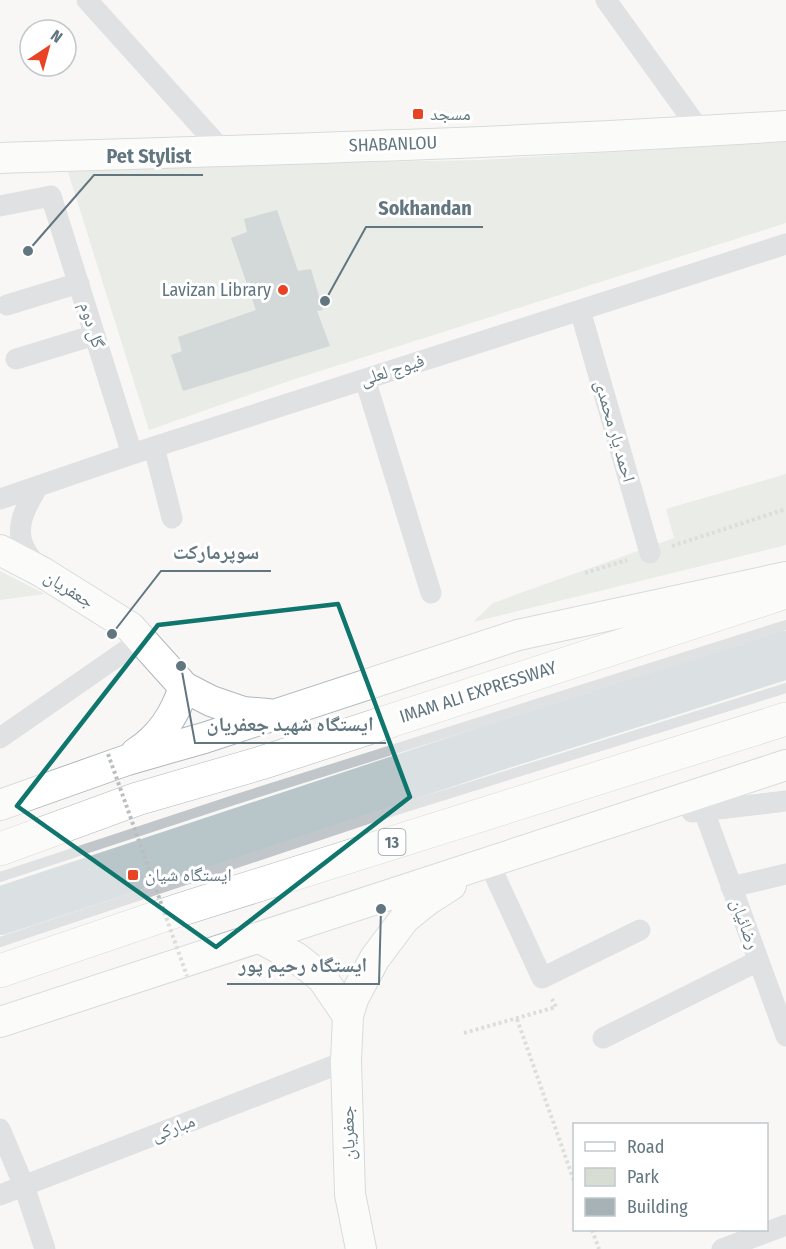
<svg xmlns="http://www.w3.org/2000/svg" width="786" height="1249" font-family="'Fira Sans Condensed','Noto Naskh Arabic',sans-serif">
<rect width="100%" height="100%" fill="#f8f7f5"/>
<path fill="#d8ddd4" d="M786 142V223L295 379 149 430 68 172 221 165 479 160Z
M786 474V545L473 622 493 603 674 538 666 509Z
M0 571 45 594 0 600Z"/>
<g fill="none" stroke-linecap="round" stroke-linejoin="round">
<path stroke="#b8c6c9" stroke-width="48" d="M0 911 496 747 786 655"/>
</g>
<path fill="#a7b2b6" d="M277 210 298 271 311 269 323 310 317 311 330 346 183 391 171 355 182 351 178 337 256 310 231 238 247 232 244 219Z"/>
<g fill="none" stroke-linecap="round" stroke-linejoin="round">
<defs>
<path id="secondary" d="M0 158C262 150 524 143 786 126
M0 550 42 572 130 627 184 687 211 701 243 712 268 714
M136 753C161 737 175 715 184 687
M0 805 127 760 204 738 518 635 786 577
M260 938 297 958 322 978 348 1016
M0 1022 786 765
M361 1249 350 1194 346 1061 348 1016 353 999 375 958 405 918 429 899 451 885"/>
<path id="trunk" d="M0 849 137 799 261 763 786 592
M0 971 176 911 786 719"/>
</defs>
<use href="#secondary" stroke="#b0b8bc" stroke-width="32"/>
<use href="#trunk" stroke="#b1b7ba" stroke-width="34"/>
<path stroke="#babec0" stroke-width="4" stroke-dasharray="3 3" stroke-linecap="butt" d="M672 546 786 509
M585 573 627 560
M517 1019 574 1181
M464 1033 556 1007 552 999
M592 1230 599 1249"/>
<path stroke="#c0c6c9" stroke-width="10" d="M0 877 237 799 786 625
M0 942 374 817 786 688"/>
<path stroke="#c0c6c9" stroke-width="21" d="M87 0 223 151
M606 0 701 132
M0 206 51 196 132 454
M7 305 79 283
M580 310 650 553
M16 359 95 335
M365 379 431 593
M154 447 172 518
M38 486C27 505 13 527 25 549 28 556 35 563 40 569
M0 499 132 454 786 244
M0 738 141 640
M704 811 786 1036
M692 812 786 801
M489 863 542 978 640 930
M731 887 786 874
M603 1038 758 961
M0 1129 24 1186 45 1249
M0 1195 346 1061
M722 1249 786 1225"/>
<use href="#secondary" stroke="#fff" stroke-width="30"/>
<use href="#trunk" stroke="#fff" stroke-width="33"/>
<path stroke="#babec0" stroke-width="4" stroke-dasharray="3 3" stroke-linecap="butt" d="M108 754 187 976"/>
</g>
<path d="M0 0H786V1249H0ZM338 604 410 797 216 947 17 806 158 625Z" fill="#f8f7f5" fill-opacity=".55" fill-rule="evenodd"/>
<path fill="none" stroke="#0f766e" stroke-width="4.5" stroke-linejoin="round" d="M338 604 410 797 216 947 17 806 158 625Z"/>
<g fill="#e84325" stroke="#fff" stroke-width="2">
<rect x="412" y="108" width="12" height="12" rx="3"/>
<circle cx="283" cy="290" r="6"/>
<rect x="127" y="869" width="12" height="12" rx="3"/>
</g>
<g text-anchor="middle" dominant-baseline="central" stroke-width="6" stroke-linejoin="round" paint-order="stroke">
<rect fill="#fff" stroke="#919fa6" stroke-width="1.5" x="378.5" y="829" width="27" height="26" rx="4.5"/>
<g font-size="16" font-weight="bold" fill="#627680">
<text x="392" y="842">13</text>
</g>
<g font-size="18" fill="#627680" stroke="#fff" text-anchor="start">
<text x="430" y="114">مسجد</text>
<text x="271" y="290" text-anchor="end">Lavizan Library</text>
<text x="145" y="875">ایستگاه شیان</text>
</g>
<g font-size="18" fill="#627680" stroke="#fff">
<text transform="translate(393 144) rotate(-2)">SHABANLOU</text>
<text transform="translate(92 325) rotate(73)">گل دوم</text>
<text transform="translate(392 370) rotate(-18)">فیوج لعلی</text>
<text transform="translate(615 431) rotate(74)">احمد یار محمدی</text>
<text transform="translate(69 589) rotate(32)">جعفریان</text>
<text transform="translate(478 692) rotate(-18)">IMAM ALI EXPRESSWAY</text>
<text transform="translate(745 924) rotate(70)">رضائیان</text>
<text transform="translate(173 1128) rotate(-21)">مبارکی</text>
<text transform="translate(348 1133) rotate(-92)">جعفریان</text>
</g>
</g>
<path fill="none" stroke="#627680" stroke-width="2" d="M28 251L94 175H203M325 301L366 227H483M112 634L161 571H271M181 666L195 743H386M381 909L379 984H227"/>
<g fill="#627680" stroke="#fff" stroke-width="2">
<circle cx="28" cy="251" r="6"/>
<circle cx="325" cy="301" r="6"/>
<circle cx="112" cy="634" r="6"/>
<circle cx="181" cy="666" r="6"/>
<circle cx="381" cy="909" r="6"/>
</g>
<g font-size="20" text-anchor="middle" font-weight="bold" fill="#627680" stroke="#fff" stroke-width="6" stroke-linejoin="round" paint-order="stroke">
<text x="149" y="163">Pet Stylist</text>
<text x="425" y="215">Sokhandan</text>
<text x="216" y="559">سوپرمارکت</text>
<text x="290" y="731">ایستگاه شهید جعفریان</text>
<text x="303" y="972">ایستگاه رحیم پور</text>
</g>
<rect x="573" y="1123" width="195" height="108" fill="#ffffff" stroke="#c0c8cc" stroke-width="1.5"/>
<rect x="585" y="1142" width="30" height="9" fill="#ffffff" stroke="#c0c8cc" stroke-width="1.5"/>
<text x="627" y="1153" font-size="18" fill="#627680">Road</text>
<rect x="585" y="1168" width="30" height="18" fill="#d8ddd4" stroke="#c0c8cc" stroke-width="1.5"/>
<text x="627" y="1183" font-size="18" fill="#627680">Park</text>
<rect x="585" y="1198" width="30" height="18" fill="#a7b2b6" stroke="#c0c8cc" stroke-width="1.5"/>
<text x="627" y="1213" font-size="18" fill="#627680">Building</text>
<g transform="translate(48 48) rotate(36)"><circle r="28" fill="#ffffff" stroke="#c0c8cc" stroke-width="1.5"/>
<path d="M0-4.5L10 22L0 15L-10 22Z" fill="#e84325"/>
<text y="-9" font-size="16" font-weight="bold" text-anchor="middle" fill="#627680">N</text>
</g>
</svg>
